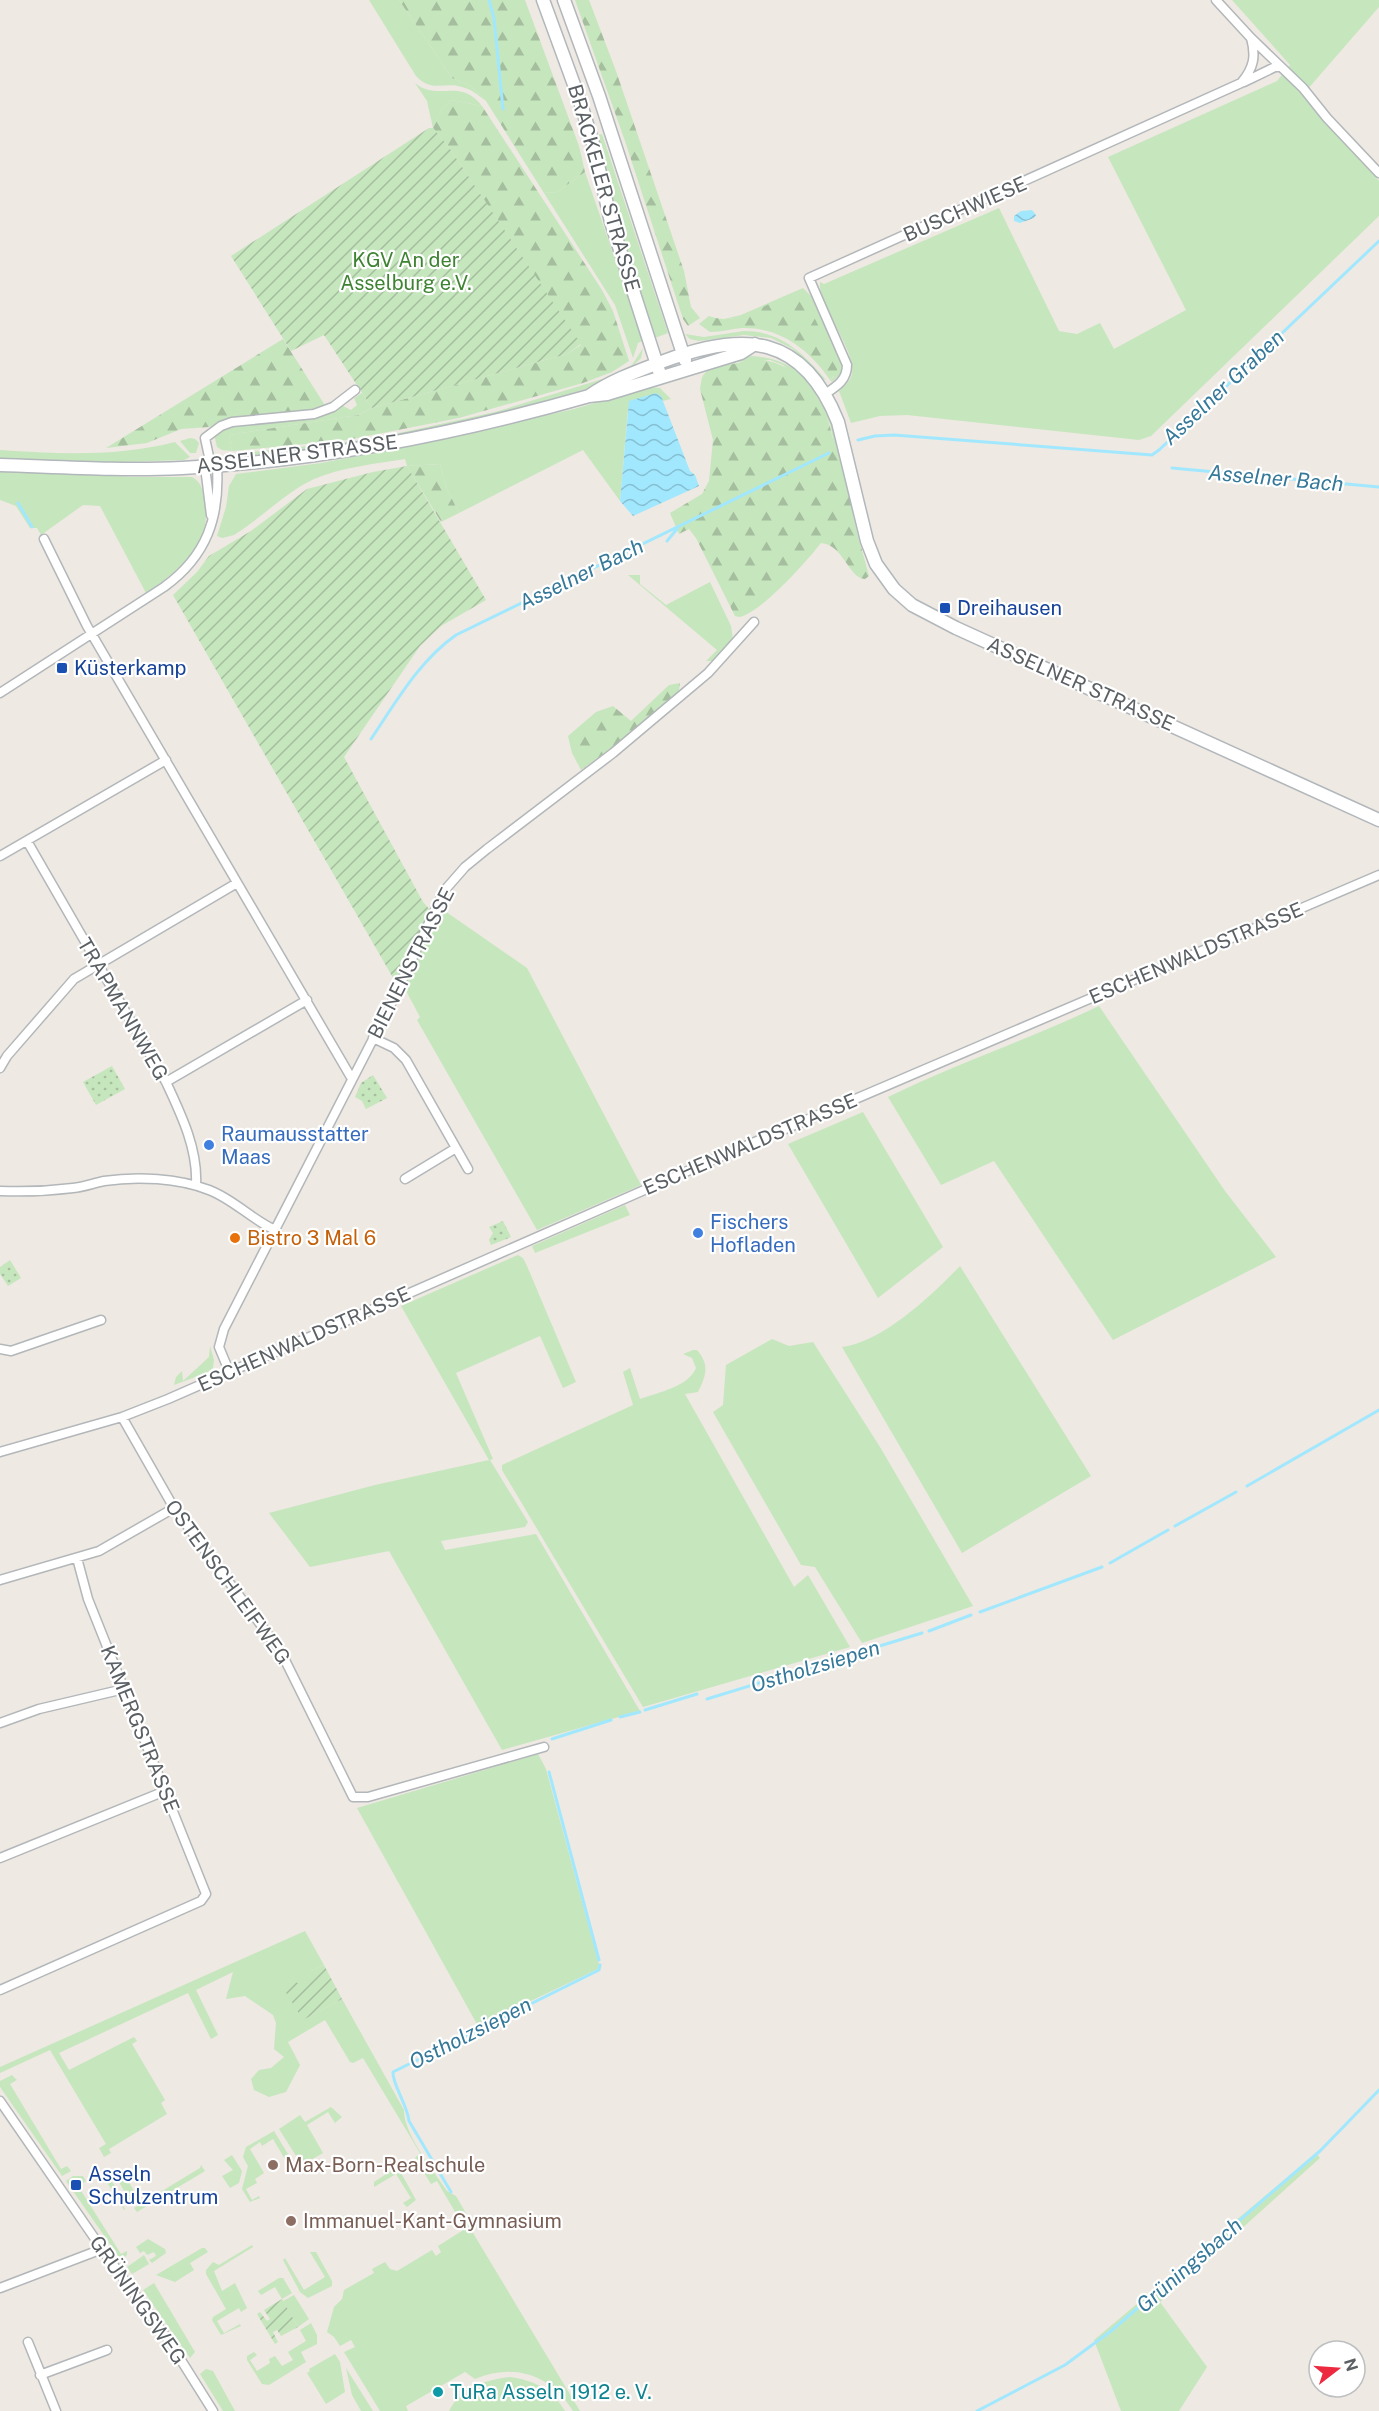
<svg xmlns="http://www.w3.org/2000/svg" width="1379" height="2411" font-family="'Public Sans',sans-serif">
<defs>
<pattern id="forest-firs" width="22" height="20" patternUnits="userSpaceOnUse" patternTransform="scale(1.5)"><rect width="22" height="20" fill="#c6e6be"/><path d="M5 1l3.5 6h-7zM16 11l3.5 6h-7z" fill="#a4be9e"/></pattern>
<pattern id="park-dots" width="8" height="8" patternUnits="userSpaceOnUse" patternTransform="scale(1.5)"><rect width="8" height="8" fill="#c6e6be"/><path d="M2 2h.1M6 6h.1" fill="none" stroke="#a4be9e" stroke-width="1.8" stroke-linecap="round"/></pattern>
<pattern id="garden-furrows" width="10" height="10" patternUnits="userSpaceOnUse" patternTransform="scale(1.5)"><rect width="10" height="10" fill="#c6e6be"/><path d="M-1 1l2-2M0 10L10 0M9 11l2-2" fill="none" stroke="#a4be9e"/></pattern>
<pattern id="water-waves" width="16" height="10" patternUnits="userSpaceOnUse" patternTransform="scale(1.5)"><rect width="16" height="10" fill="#a1e8ff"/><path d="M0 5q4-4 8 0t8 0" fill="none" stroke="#86bfd2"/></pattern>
</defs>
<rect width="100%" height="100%" fill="#eee9e2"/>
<path fill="#c6e6be" d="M369 0H399L452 78 471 86 486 101C479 96 473 90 465 88 445 80 433 94 416 76Z
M1232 0H1379V7L1306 91 1355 148 1379 181V216L1151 436 1139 440 907 415 880 416 851 423 839 391C843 387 849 382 851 377 860 354 817 306 820 282L824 284 999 208 1059 331 1077 334 1100 323 1114 349 1186 310 1108 157 1277 81 1290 65Z
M415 83C437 102 460 77 482 106L452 100 442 109 433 128 427 101Z
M602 134 668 333 655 338 618 224 600 146 598 135Z
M585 172 643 341 638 343 633 358 615 305 544 193 557 192Z
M803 288 812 297 843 364 842 373 832 382 830 380 834 377 796 294 742 317 720 320 741 315Z
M744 331C781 331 803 353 826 380L822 379 793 349 771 338 744 335 699 341 690 339 685 334 704 337Z
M643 348 641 358 627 372 593 387 528 406 460 424 349 445 234 457V454L372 439 495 412 609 377 632 365Z
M751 356C808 359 828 401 839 450L834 444 830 424 817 396 783 365 770 360 737 362 702 377C712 362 735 358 751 356Z
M649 387 660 388 671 399 628 409 620 501 583 450 459 513 447 489 440 464 407 466 405 459C375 464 342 467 314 479 284 493 262 518 234 535L222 538 217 536 226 507 229 486 236 474 321 463 410 446 574 409Z
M362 393 372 408 358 415 229 435 232 451 222 450 217 447 214 434 224 426 343 406 351 410 357 405 354 398Z
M190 438 195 439 199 443 196 453H190L180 441Z
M175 442 190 457 184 460 90 463 0 459V450C59 454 117 457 175 442Z
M0 470 131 477H192C201 482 203 490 205 500 213 545 178 571 146 593L100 506 83 505 41 535 37 528H30L16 506 0 500Z
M628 575H640V584L666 605 710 582 731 626 733 639 714 661H706L717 650Z
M442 909 527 968 641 1185 537 1230 417 1020 420 1017 404 987Z
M1099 1006 1225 1191 1276 1257 1113 1340 994 1161 941 1185 888 1097C957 1063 1030 1039 1099 1006Z
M863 1112 943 1247 878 1298 788 1144Z
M625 1205 630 1215 535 1253 532 1246Z
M518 1255 523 1258 527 1266 576 1382 563 1388 540 1336 456 1373 493 1459 490 1460 528 1522 525 1527 441 1541 445 1550 536 1534 640 1711 502 1750 389 1551 310 1567 269 1513 375 1485 489 1460 401 1306Z
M960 1266 1091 1476 962 1553 842 1347C883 1342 932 1295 960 1266Z
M772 1339 789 1346 813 1342 880 1447 973 1606 862 1643 815 1567 801 1565 713 1412 723 1405 726 1365Z
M210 1346 214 1360 213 1368 206 1373 174 1385 176 1377 182 1371 183 1381 209 1357Z
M693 1350H697C710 1365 706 1376 698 1392L685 1394 794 1587 808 1575 850 1647 643 1707 502 1470V1465L633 1405 623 1372 630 1368 640 1399C659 1392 688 1387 696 1368L692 1358 683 1354Z
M538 1754 546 1769 599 1964 598 1969 478 2026 357 1808Z
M305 1931 324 1965 309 1972 303 2020 342 1999 404 2110C403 2133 434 2172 447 2191L456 2196 474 2227 473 2233 580 2411H573C550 2374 514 2363 475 2379L465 2372 406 2406 408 2411H380L344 2352 355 2347 351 2340 340 2346 334 2337 327 2332 334 2307 342 2299 344 2290 374 2273 372 2269 385 2262 390 2269 397 2271 432 2250 436 2256 441 2252 438 2246 465 2229 437 2181 431 2184 415 2158 420 2153 363 2058 353 2063 350 2062 325 2020 288 2042 300 2065 286 2092 269 2097 254 2090 251 2079 259 2070 271 2068 284 2057 274 2049 276 2023 273 2015 245 1996 226 1999 233 1972 196 1990 218 2035 211 2039 188 1993 59 2053 69 2070 134 2037 137 2041 132 2044 165 2100 161 2103 167 2114 109 2149 111 2153 104 2157 99 2148 106 2144 50 2050 0 2073V2067Z
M12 2075 17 2080 10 2084 61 2169 67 2166 71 2171 62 2176 0 2087V2081Z
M331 2107 342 2117 335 2123 328 2112 307 2125 323 2153 294 2170 298 2159 279 2129 300 2115 305 2122Z
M274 2131 291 2159 289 2166 273 2139 262 2146 260 2142 250 2149 264 2173 255 2179 257 2183 246 2189 252 2200 259 2196 260 2198 250 2202 242 2189 248 2166 243 2157 246 2147Z
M1316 2153 1320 2158 1160 2302 1207 2367 1179 2411H1121L1094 2340Z
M232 2155 242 2171 239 2183 230 2188 222 2176 233 2170 224 2160Z
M201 2165 205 2171 137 2212 134 2208 200 2168Z
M121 2169 140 2201 132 2205 114 2173Z
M394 2169 400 2171 416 2200 407 2207 403 2203 411 2198 396 2174 374 2187V2182Z
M99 2174 108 2177 116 2187 114 2190 125 2209 124 2210 105 2179 98 2182 94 2176Z
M73 2176H83L86 2181 78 2186 121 2254 127 2251V2255L123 2259 119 2257 66 2181Z
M148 2239 165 2249 166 2253 152 2263 149 2260 156 2256 154 2252 147 2255 144 2251 140 2253 136 2247Z
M252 2245 253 2247 214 2271 222 2291 235 2283 247 2308 241 2312 239 2308 217 2321 224 2333 240 2324 241 2326 221 2335 212 2320 213 2317 226 2309 206 2274V2270L213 2262 219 2265Z
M202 2248H205L208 2252 190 2263 194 2270 175 2282 156 2275Z
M310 2252H316L332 2281V2286L308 2298 300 2292 283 2260 285 2258 304 2290 325 2277Z
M144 2255 149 2264 132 2274 127 2267Z
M279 2278H283L292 2293 282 2299 275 2287 261 2295 258 2291Z
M154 2283 195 2352 190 2358 143 2290Z
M294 2295 309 2319 298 2327 283 2301Z
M311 2323 317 2335V2344L301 2352 306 2362 269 2385 262 2384 247 2360V2356L254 2352 257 2355 250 2360 257 2371 270 2363 269 2359 275 2356 282 2366 293 2360 288 2352 306 2341 300 2330Z
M335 2354 340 2362 345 2392 326 2404 307 2373 310 2371 309 2369Z
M346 2368 373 2411H361L352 2395Z
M206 2369 213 2371 235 2411H223L200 2374Z
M510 2377C534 2380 553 2390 565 2411H449C461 2387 485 2380 510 2377Z"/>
<path fill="url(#forest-firs)" d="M399 0H525L579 146 585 172 557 192 544 193 486 101 471 86 452 78Z
M575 0H589L616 71 684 271 691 307 700 318 688 326 683 319 625 141Z
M452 100 482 106 602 290 613 311 629 361 612 372 583 383 459 418 347 440 232 451 229 435 358 415 372 408 567 354 581 345 448 146 433 128 442 109Z
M796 294C813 305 827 347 837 367V373L830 380C810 350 780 327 742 328 731 329 721 332 710 332L699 324 709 316C741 328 765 300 796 294Z
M283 339 326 407 316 410 219 423 209 427 181 429 147 443 106 448Z
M755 359C792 361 819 389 829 423 832 433 832 442 839 450L857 532 869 576 865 579C848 578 844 545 821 543 807 561 760 614 739 617L735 616 696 538 689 529 679 534 670 513 702 494 709 481 713 440 700 389 702 377 724 366Z
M440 464 447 489 459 513 441 522 407 466Z
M680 683 679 691 634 732 581 770 572 753 568 736 596 712 613 706 631 721 669 685Z"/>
<path fill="url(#park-dots)" d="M112 1066 125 1089 96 1105 83 1082Z
M373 1075 387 1098 366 1109 362 1101 355 1097 361 1083Z
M503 1221 511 1237 491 1245 489 1240 493 1233 489 1227Z
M10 1260 21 1278 8 1286 0 1274V1267Z"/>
<path fill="url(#garden-furrows)" d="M429 128H433L448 146 581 344 567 354 372 408 324 335 291 351 231 256Z
M407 466 486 600 441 626 420 646 344 757 423 902 430 910 396 983 173 595 197 572 209 556 251 531 307 489 373 472Z
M324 1965 342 1999 303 2020 285 1991 290 1980 306 1986 309 1972Z
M282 2299 298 2327 281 2336 277 2330 273 2332 278 2342 275 2344 257 2314 260 2312 267 2321 270 2319 264 2310Z"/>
<path fill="url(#water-waves)" d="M1032 210 1036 215 1034 218 1020 223 1014 221V216L1021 211Z
M656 393 661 396 690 471 695 475 699 486 633 516 620 501 629 401Z"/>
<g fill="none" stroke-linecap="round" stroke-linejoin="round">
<path stroke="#a1e8ff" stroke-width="3" d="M489 0 494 18 503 109
M858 440 875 436 894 435 1152 455 1159 450 1379 241
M1172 468 1379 487
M18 503 32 527
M667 541 677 529
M371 739C396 702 419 661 456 635L829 453
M1247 1486 1379 1410
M1175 1526 1236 1492
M1110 1563 1168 1530
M980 1612 1102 1567
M929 1631 971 1615
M707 1699 922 1633
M645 1710 697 1694
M620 1717 640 1712
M552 1739 611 1720
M549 1772 599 1960
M451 2192 409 2121C407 2104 392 2084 393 2072L599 1970 600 1965
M977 2411 1065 2365 1111 2331 1320 2151 1379 2090"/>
<defs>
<path id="minor" d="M1216 0 1251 38 1303 88 1327 118 1379 173
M1244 82 1275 67H1281
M825 394C837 386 847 380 847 365L809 278 1241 83C1254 68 1256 56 1251 38
M211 466 205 438 221 426 232 422 314 414 333 407 355 390
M205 467 211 515
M44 539 87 626 352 1079
M0 693 164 587C207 556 220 517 217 466
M27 841 166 1082C181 1114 198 1149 196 1185
M0 856 166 760
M373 1038 394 1048 406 1060 468 1169
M0 1068 7 1056 74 979 237 883
M166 1082 307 1000
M405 1179 456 1148
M0 1191C25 1192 49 1191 73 1188 84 1187 94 1183 104 1181 137 1176 178 1178 209 1190 233 1199 251 1219 275 1230
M0 1349 11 1351 101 1320
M229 1371 219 1347 224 1329 389 1008 444 891 465 867 487 849 613 753 708 673 754 622
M122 1417 174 1508 281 1652 353 1797H368L544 1747
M0 1452 122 1417 168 1399 715 1159 1379 875
M0 1580 99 1551 174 1508
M0 1723 39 1709 124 1689
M0 1858 165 1791
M0 1990 201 1901 206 1894 88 1599 77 1558
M0 2101 102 2249 169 2341 213 2411
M0 2288 102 2249
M28 2342 56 2411
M40 2375 107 2350"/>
<path id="secondary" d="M543 0 580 101 594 147 611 222 659 371
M564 0 599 96 685 360
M589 396C612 380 638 371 664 361 744 331 803 334 838 422L867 541 876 564 894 589 912 605 956 628 1379 820
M0 465C61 467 121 471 182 468 320 461 456 434 589 396L607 394 741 353 755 344"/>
</defs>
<use href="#minor" stroke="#b3b7ba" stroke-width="11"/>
<use href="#secondary" stroke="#b2b7bb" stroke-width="15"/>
<use href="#minor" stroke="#fff" stroke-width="8"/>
<use href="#secondary" stroke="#fff" stroke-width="12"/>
</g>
<g fill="#1a4fb4" stroke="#fff" stroke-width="2">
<rect x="939" y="602" width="12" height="12" rx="3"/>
<rect x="56" y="662" width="12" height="12" rx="3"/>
<rect x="70" y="2179" width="12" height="12" rx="3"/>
</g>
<g fill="#3f7fe0" stroke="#fff" stroke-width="2">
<circle cx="209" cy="1145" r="6"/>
<circle cx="698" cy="1233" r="6"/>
</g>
<circle fill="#e8710a" stroke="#fff" stroke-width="2" cx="235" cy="1238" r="6"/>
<g fill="#8d6e63" stroke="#fff" stroke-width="2">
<circle cx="273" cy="2165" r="6"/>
<circle cx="291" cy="2221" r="6"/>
</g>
<circle fill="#0f9aa8" stroke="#fff" stroke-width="2" cx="438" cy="2392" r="6"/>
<g text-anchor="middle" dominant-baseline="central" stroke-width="4.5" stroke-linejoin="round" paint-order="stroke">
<g font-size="20" fill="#5b6064" stroke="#fff">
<text transform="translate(604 188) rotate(74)">BRACKELER STRASSE</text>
<text transform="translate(965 209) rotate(-24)">BUSCHWIESE</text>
<text transform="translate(297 454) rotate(-7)">ASSELNER STRASSE</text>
<text transform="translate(1081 684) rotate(24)">ASSELNER STRASSE</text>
<text transform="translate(1196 953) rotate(-23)">ESCHENWALDSTRASSE</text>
<text transform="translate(411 963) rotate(-63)">BIENENSTRASSE</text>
<text transform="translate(123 1009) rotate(60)">TRAPMANNWEG</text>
<text transform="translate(750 1144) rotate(-23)">ESCHENWALDSTRASSE</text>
<text transform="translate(304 1339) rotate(-24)">ESCHENWALDSTRASSE</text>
<text transform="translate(228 1582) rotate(54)">OSTENSCHLEIFWEG</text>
<text transform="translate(140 1729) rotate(68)">KAMERGSTRASSE</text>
<text transform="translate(138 2300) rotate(55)">GRÜNINGSWEG</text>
</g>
<g font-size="20" fill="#3e8332" stroke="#fff">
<text x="406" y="260">KGV An der<tspan x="406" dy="23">Asselburg e.V.</tspan></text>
</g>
<g font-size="20" fill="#164399" stroke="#fff" text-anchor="start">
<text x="957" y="608">Dreihausen</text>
<text x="74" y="668">Küsterkamp</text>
<text x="88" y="2174">Asseln<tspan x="88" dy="23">Schulzentrum</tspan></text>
</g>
<g font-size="20" fill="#366cbe" stroke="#fff" text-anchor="start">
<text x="221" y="1134">Raumausstatter<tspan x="221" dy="23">Maas</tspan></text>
<text x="710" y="1222">Fischers<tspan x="710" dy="23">Hofladen</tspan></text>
</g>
<g font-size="20" fill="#c56008" stroke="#fff" text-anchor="start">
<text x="247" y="1238">Bistro 3 Mal 6</text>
</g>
<g font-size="20" fill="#785e54" stroke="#fff" text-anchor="start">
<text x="285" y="2165">Max-Born-Realschule</text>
<text x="303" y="2221">Immanuel-Kant-Gymnasium</text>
</g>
<g font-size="20" fill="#0d838f" stroke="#fff" text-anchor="start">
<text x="450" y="2392">TuRa Asseln 1912 e. V.</text>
</g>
<g font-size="21" font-style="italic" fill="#357899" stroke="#fff">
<text transform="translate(1223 387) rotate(-43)">Asselner Graben</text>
<text transform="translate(1276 478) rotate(5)">Asselner Bach</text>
<text transform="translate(581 574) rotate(-26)">Asselner Bach</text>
<text transform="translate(815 1666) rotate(-17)">Ostholzsiepen</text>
<text transform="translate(470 2033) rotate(-27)">Ostholzsiepen</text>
<text transform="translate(1189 2265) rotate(-41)">Grüningsbach</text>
</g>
</g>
<g transform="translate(1337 2369) rotate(73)"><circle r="28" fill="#ffffff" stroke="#bdbfc1" stroke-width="1.5"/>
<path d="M0-4.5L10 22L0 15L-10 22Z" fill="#ed293f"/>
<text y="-9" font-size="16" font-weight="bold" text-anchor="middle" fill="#5b6064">N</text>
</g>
</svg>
